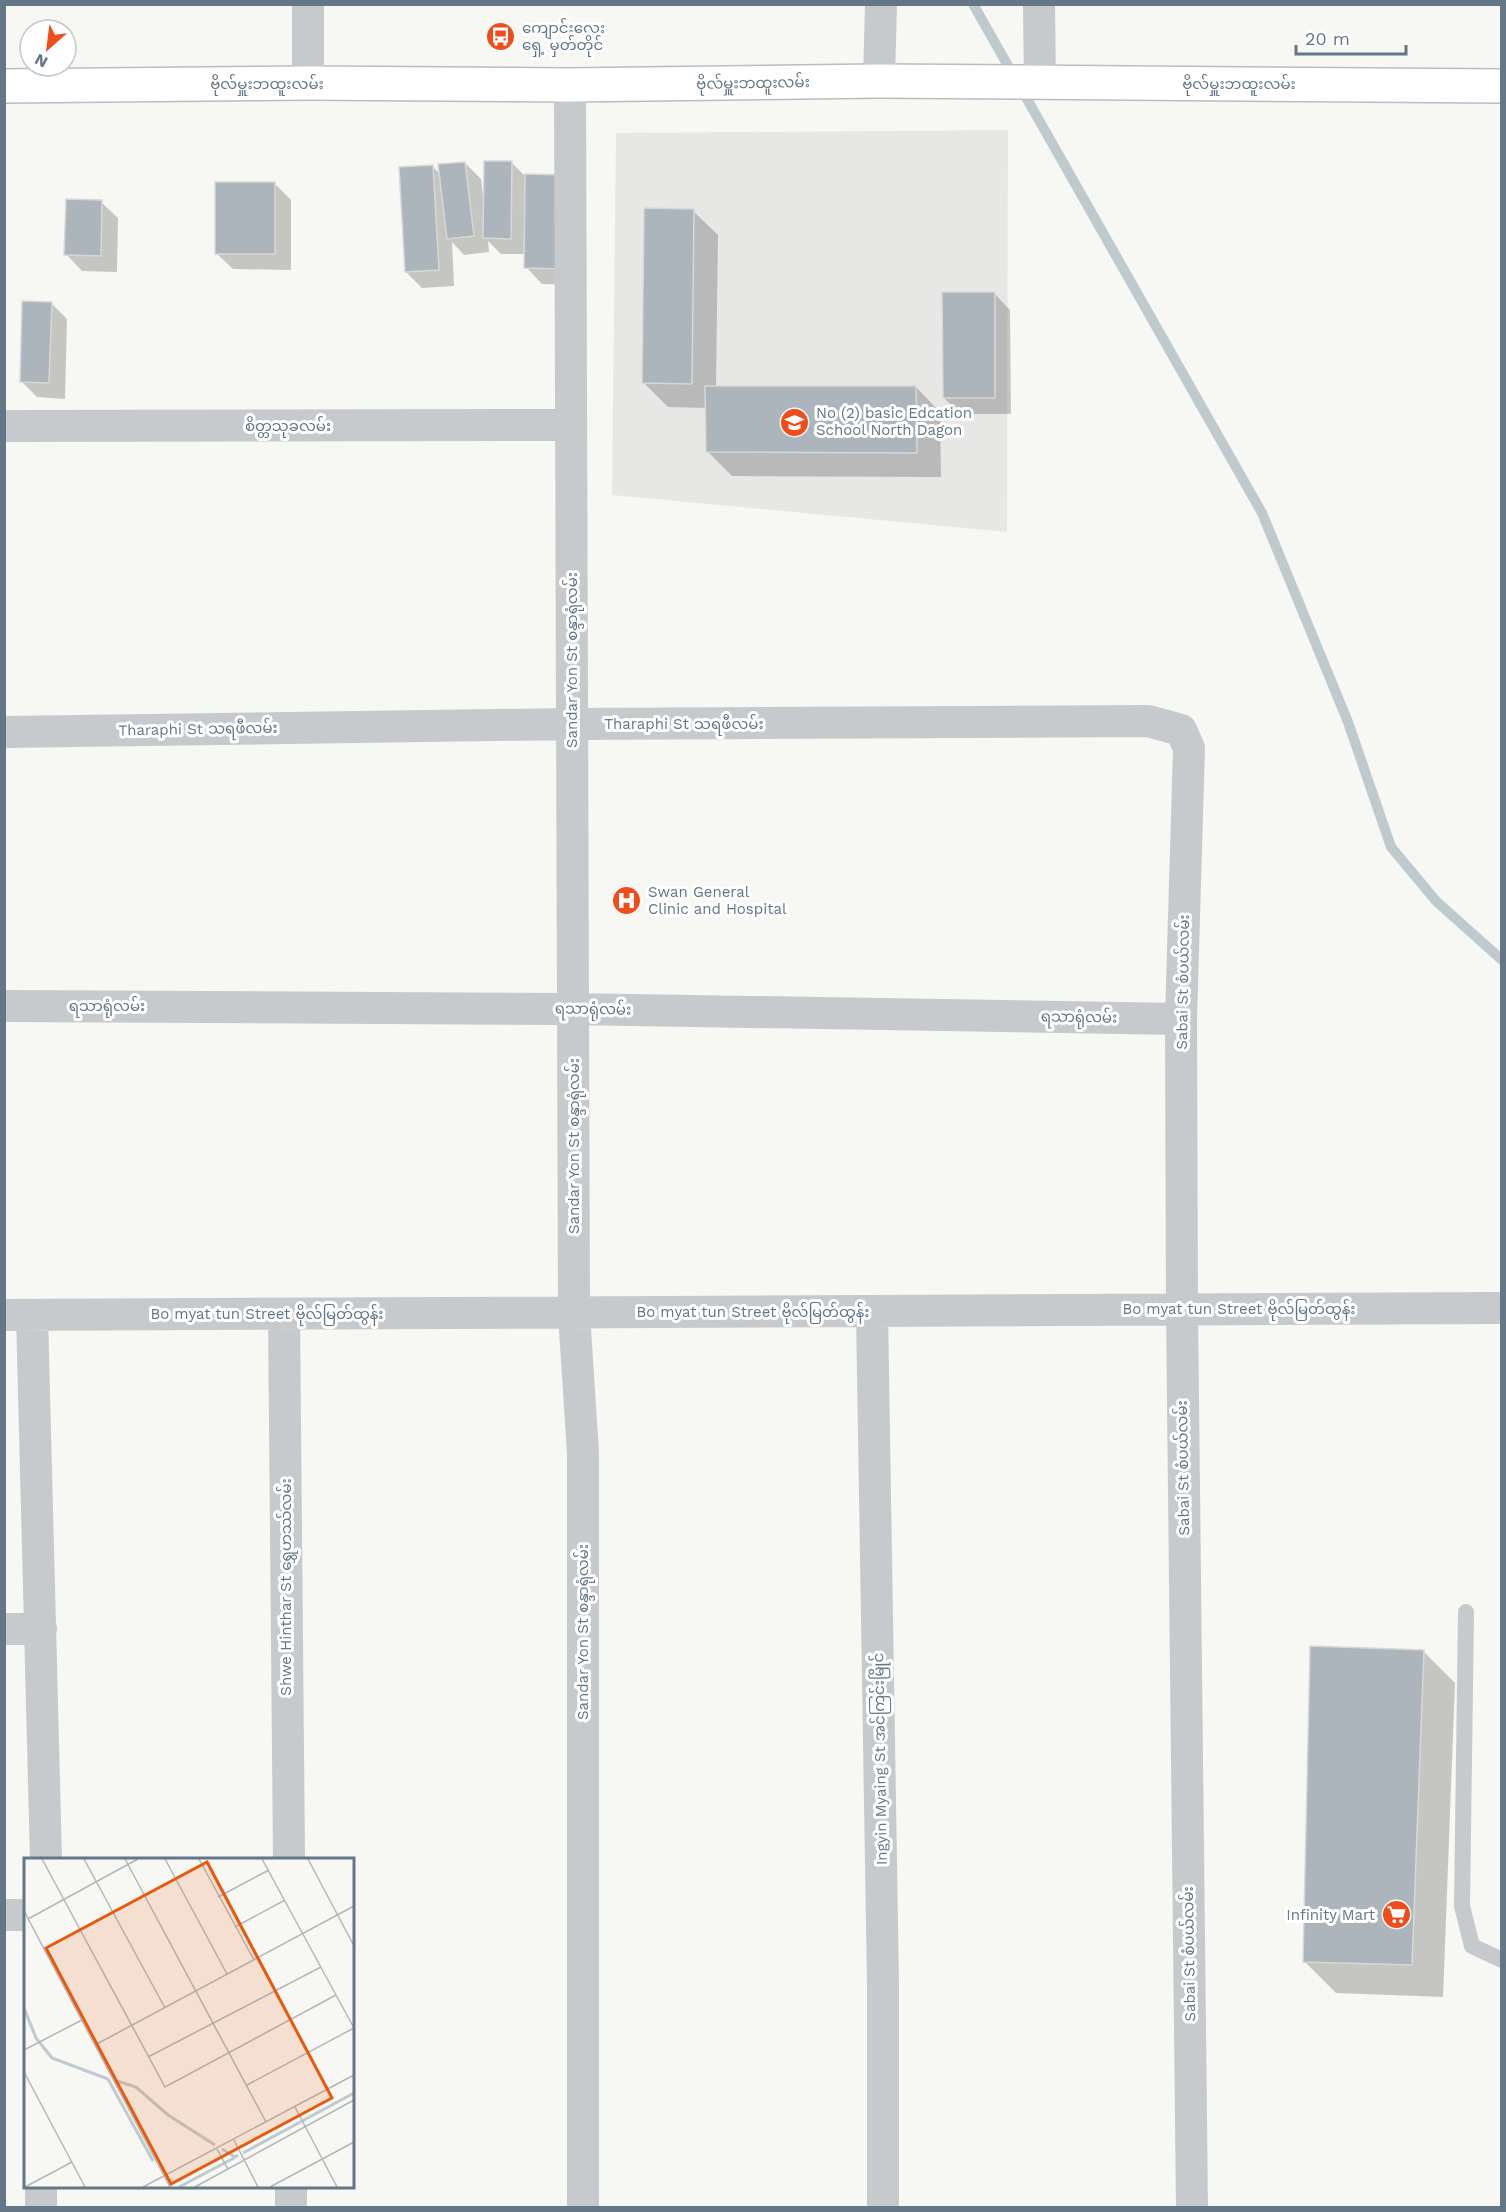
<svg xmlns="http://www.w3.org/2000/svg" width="1506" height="2212" font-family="'Work Sans','Noto Sans Myanmar',sans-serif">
<rect width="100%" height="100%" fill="#f7f7f3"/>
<path fill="#e7e8e6" d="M1008 130 1007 532 612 495 616 133Z"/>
<path fill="#0003" d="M465 163 481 179 483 196 512 163 525 176H565L580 285 542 284 526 267V254H501L488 241 489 252 464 255 452 242 454 286 422 288 406 272 432 166 441 175Z
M275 184 291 200V270L233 269 216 253Z
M101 202 118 218 117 272 82 271 66 254Z
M693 211 718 235 716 387H916L940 412 941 477 732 476 708 452 707 408 668 407 644 383Z
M994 293 1010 310 1011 414H960L944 398Z
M51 303 67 319 65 399 37 397 21 381Z
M1423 1651 1455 1683 1443 1997 1336 1993 1304 1961Z"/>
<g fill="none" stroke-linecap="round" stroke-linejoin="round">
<path stroke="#bfcacf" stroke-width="10" d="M973 4 1262 513 1348 722 1391 847 1436 901 1502 960"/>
</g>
<path fill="#acb5bb" stroke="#d8d8d6" stroke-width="1.5" d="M484 161H512L511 239 483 238Z
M465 162 474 236 447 239 438 164Z
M433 165 439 270 405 272 399 167Z
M525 174 566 175 565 269 524 268Z
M215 182H275V254H215Z
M66 199 102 200 101 256 64 255Z
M644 208 694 209 692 384 642 383Z
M942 292H995V398H943Z
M22 301 52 302 49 383 20 382Z
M705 386H916L917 453 706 452Z
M1310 1646 1424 1650 1412 1965 1303 1962Z"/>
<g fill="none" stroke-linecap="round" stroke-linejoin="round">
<defs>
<path id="primary" d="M4 86 308 83 570 85 879 81 1502 86"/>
</defs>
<use href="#primary" stroke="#b9bdc1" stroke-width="36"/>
<path stroke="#c6cacd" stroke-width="16" d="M1466 1612 1462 1906 1472 1946 1502 1960"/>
<path stroke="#c6cacd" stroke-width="32" d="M1039 4 1040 82
M879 81 881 4
M308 83V4
M570 85 574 1314 583 1453V2208
M4 426 571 425
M4 732 572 724 1148 721 1181 730 1189 748 1181 1019 1182 1310 1192 2208
M4 1006 573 1009 1181 1019
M872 1311 883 1985V2208
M284 1314 289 1860
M4 1315 1502 1308
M32 1315 46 1860
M4 1629H41
M4 1915H26
M291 2186V2208
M41 2208V2186"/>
<use href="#primary" stroke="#fff" stroke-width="33"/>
</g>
<defs>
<symbol id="bus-disc" viewBox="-11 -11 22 22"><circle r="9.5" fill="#f04d1a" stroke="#fff"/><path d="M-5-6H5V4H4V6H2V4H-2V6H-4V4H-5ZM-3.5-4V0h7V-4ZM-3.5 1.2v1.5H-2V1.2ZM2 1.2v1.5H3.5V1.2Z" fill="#fff"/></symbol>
<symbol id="school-disc" viewBox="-11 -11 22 22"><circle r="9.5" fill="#f04d1a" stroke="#fff"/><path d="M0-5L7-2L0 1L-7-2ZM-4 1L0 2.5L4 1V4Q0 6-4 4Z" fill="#fff"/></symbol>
<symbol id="hospital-disc" viewBox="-11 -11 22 22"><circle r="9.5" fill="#f04d1a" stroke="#fff"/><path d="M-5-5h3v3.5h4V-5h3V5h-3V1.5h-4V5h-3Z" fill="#fff"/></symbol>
<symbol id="supermarket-disc" viewBox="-11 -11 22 22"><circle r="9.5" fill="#f04d1a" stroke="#fff"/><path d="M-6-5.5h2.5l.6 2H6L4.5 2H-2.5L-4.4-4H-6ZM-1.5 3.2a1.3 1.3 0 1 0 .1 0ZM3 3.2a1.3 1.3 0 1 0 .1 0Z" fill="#fff"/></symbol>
</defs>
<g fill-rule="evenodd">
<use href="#bus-disc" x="484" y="20" width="33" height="33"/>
<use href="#school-disc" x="778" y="406" width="33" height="33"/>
<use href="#hospital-disc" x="610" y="884" width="33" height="33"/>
<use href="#supermarket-disc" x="1380" y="1898" width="33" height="33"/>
</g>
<g text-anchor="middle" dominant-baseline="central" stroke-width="6" stroke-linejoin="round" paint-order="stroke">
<g font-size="15" fill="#637787" stroke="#fff" text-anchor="start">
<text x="522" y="28">ကျောင်းလေး<tspan x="522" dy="17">ရှေ့ မှတ်တိုင်</tspan></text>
<text x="816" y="413">No (2) basic Edcation<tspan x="816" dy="17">School North Dagon</tspan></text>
<text x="648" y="892">Swan General<tspan x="648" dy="17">Clinic and Hospital</tspan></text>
<text x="1375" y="1915" text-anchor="end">Infinity Mart</text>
</g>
<g font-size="15" fill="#637787" stroke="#fff">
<text transform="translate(753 83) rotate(-1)">ဗိုလ်မှူးဘထူးလမ်း</text>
<text x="267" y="84">ဗိုလ်မှူးဘထူးလမ်း</text>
<text x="1239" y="84">ဗိုလ်မှူးဘထူးလမ်း</text>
<text x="288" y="426">စိတ္တသုခလမ်း</text>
<text transform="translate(572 660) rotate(-90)">Sandar Yon St စန္ဒာရုံလမ်း</text>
<text x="684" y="724">Tharaphi St သရဖီလမ်း</text>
<text transform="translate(198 729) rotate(-1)">Tharaphi St သရဖီလမ်း</text>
<text transform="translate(1183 982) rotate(-89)">Sabai St စံပယ်လမ်း</text>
<text x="107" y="1006">ရသာရုံလမ်း</text>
<text transform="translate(593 1009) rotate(1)">ရသာရုံလမ်း</text>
<text transform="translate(1079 1017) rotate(1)">ရသာရုံလမ်း</text>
<text transform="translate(574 1146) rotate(-90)">Sandar Yon St စန္ဒာရုံလမ်း</text>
<text x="1239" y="1309">Bo myat tun Street ဗိုလ်မြတ်ထွန်း</text>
<text x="753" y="1312">Bo myat tun Street ဗိုလ်မြတ်ထွန်း</text>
<text x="267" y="1314">Bo myat tun Street ဗိုလ်မြတ်ထွန်း</text>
<text transform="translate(1183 1468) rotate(-91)">Sabai St စံပယ်လမ်း</text>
<text transform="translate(286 1587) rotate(-90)">Shwe Hinthar St ရွှေဟဿ်လမ်း</text>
<text transform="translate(583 1632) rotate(-90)">Sandar Yon St စန္ဒာရုံလမ်း</text>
<text transform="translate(880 1759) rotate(-91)">Ingyin Myaing St အင်ကြင်းမြိုင်</text>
<text transform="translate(1189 1954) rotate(-91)">Sabai St စံပယ်လမ်း</text>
</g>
</g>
<g transform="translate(24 1858)">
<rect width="330" height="330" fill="#f7f7f3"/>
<path fill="none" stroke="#bfcacf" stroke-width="3" d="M0 150 12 180 28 200 84 221M84 221 129 303M93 223 112 229 144 257 191 287M198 291 211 299 214 297M219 295 330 235M155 329 210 300"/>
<path fill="none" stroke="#afb8be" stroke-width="1.5" d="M18 1 141 229 312 137M60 1 141 150M101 1 242 264M141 1 203 116M175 1 230 102M238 1 330 170M284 1 330 88M194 39 245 12M0 53 146 329M4 61 114 1M211 69 261 42M71 187 330 48M0 192 58 162M124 199 297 109M0 214 61 329M223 227 330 170M271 249 313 329M210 282 234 329M193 291 204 311M1 329 48 304M119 329 330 217M171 329 330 242M246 329 330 284"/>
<path fill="#e8590c" fill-opacity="0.15" stroke="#e8590c" stroke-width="3" d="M183 4 308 240 147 326 22 90Z"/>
<rect width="330" height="330" fill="none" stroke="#637787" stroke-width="3"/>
</g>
<rect width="1506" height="2212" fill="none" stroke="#637787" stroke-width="12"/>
<g transform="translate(48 48) rotate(208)"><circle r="28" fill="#ffffff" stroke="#c1c9cf" stroke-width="1.5"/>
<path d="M0-4.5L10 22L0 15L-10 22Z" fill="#f04d1a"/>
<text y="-9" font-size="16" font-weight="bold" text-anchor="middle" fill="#637787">N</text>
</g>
<path d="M1296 45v9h110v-9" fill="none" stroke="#637787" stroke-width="3"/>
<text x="1305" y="45" font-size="18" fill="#637787" stroke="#ffffff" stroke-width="4.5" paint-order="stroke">20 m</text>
</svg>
